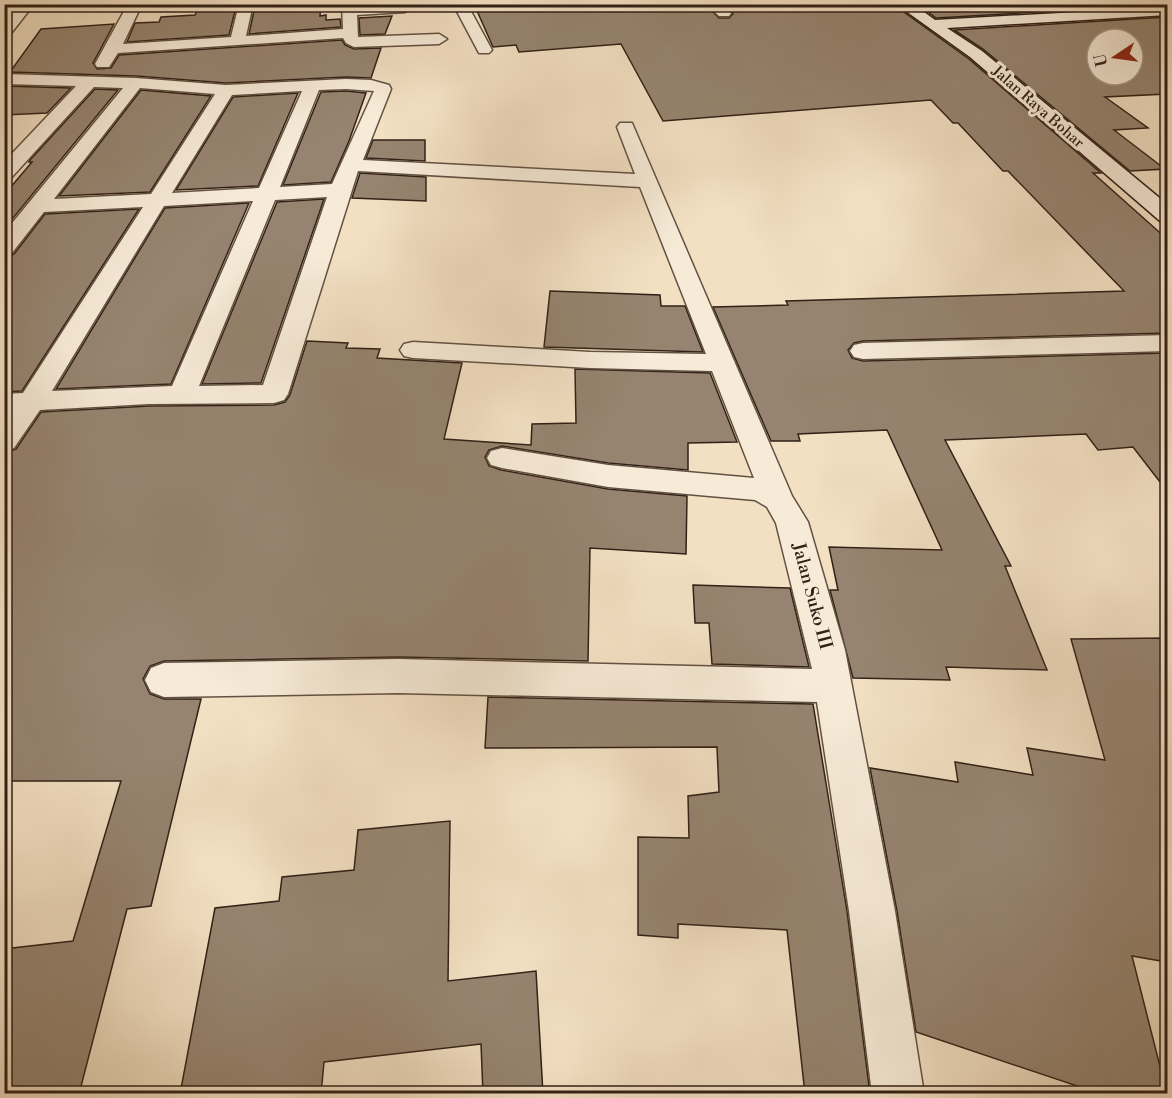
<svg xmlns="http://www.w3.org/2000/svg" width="1172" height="1098" font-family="'Libre Bodoni',serif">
<rect width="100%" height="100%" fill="#f3e0c3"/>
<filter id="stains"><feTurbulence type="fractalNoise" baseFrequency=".00333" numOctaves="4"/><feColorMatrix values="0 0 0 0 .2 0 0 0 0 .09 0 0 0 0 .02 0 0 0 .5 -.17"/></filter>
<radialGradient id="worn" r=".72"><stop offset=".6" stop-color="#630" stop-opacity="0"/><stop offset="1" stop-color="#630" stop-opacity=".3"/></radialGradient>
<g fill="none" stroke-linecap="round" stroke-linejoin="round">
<path fill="#b19f89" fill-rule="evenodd" d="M1085 4H1129L1148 15 1168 20V42C1140 35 1102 30 1085 4Z"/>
</g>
<path fill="#968470" stroke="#312117" stroke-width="1.5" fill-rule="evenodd" d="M321 4 320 16 326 15V20L340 19 341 27 249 34 255 6Z
M474 4H705L719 18H729L733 14 726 4H818L820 8 894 5 969 59 1101 173H1093L1167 239V333L863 341 854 343 848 350 852 358 863 361 1167 353V491L1133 447 1098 450 1086 434 945 440 1011 566H1005L1047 670 946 667 950 680 853 678 830 590H838L829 547 942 550 887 430 798 434 800 441H771L713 307 788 305 786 301 1124 291 1008 171H1003L958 123H953L931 100 663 121 621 44 519 52 516 45 493 47Z
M918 4H986L1088 9 936 18Z
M236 7 229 35 127 42 135 23 159 22 161 17 195 15 198 9Z
M392 16 385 34 360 35 359 18Z
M1167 17V94L1105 97 1148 128 1114 130 1165 169 1130 171 983 49 954 30ZM1097 39H1133V75H1097Z
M114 24 93 63 97 69 111 68 119 55 342 40 345 45 354 49 381 48 371 78 346 77 226 83 136 76 10 72 41 29Z
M4 86 71 88 47 113 4 115Z
M95 89 118 90 4 229V195L32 162H29L30 160Z
M141 90 211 96 150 192 59 196Z
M346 91 366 93 349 141 331 182 283 185 321 92Z
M298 93 258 186 176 190 233 97Z
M373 140H425V161L366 158Z
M360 173 426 177V201L352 198Z
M324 199 261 383 202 384 277 202Z
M249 203 171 384 56 389 165 208Z
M139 209 22 391 4 392V257L14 254 45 214Z
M550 291 660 295 661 306H685L703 352 544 347Z
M307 341 348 343 346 348 380 349 377 358 462 363 444 439 531 445 532 424 576 423 575 369 710 373 737 442 688 443V470L608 463 502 446 489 450 485 457 489 466 501 470 608 489 687 496 686 554 590 548 588 661 398 657 164 661 150 666 143 679 150 694 164 699H201L151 906 127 909 79 1094H4V949L73 941 121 781H4V453L16 449 41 412 149 406 274 405 285 402 290 395Z
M693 585 790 588 809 667 712 664 709 623H695Z
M1167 638V962L1132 956 1167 1094H1101L916 1032 897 911 870 768 958 782 955 762 1033 775 1027 748 1105 760 1071 639Z
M488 697 813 704 847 911 870 1094H805L787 930 678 924V938L638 935V837L689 838 688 796 719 792 717 747 485 748Z
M450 821 448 981 536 971 543 1094H483L481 1044 324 1062 321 1094H180L215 908 279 901 282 877 354 870 358 830Z"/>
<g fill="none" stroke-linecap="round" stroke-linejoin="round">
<defs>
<path id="street" d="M19 4H34L9 36 4 37V23Z
M128 4H142L123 44 231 37 239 4H253L246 36 343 29 342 4H356V6L408 4 412 8 405 12 357 15 358 37 439 34 447 39 439 44 354 47 346 43 343 38 118 53 109 67H97L95 64Z
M453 4H467L492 50 489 53H479Z
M707 4H723L731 13 729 16H719Z
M4 74 136 78 226 85 346 79 371 80 389 85 391 89 363 160 635 174 617 127 620 123H632L792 496 808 522 845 650 895 911 924 1094H872L849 911 817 702 398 693 164 697 151 692 145 680 151 668 164 663 398 659 812 669 776 523 767 507 755 500 608 487 502 468 491 465 487 458 491 451 502 448 608 465 754 478 712 371 590 368 413 358 404 356 400 350 404 344 413 342 590 352 706 354 640 187 358 171 288 394 284 400 274 403 149 404 40 410 14 448 4 451V419L10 412H4V394L23 393 143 207 44 212 12 253 4 255V233L123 88 94 87 11 178 4 180V162L76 86 4 84ZM140 88 215 94 151 194 54 199ZM346 89 374 91 332 184 280 187 319 90ZM302 91 259 188 172 193 232 95ZM327 197 263 385 199 386 275 200ZM253 201 172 386 52 391 164 206Z
M1168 335V351L863 359 854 357 850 351 854 345 863 343Z"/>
<path id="secondary" d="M896 4H913L935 20 1168 7V15L947 28 982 51 1168 205V222L1160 221 970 57Z"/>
</defs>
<use href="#street" stroke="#625142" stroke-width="3"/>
<use href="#secondary" stroke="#312117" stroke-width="3"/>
<use href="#street" fill="#f7ebd8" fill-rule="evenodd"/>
<use href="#secondary" fill="#f7ebd8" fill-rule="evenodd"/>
</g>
<g text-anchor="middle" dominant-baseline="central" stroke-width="6" stroke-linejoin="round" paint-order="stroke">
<g font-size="15" fill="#312117" stroke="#f7ebd8">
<text transform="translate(1038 107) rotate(41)">Jalan Raya Bohar</text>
</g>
<g font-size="18" fill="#312117" stroke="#f7ebd8">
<text transform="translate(812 596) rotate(75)">Jalan Suko III</text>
</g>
</g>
<rect width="1172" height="1098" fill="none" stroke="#f3e0c3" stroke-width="24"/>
<rect x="6" y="6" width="1160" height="1086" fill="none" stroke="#312117" stroke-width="3"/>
<rect x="12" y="12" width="1148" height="1074" fill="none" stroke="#312117" stroke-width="1.5"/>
<g transform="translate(1115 57) rotate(257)"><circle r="28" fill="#f7ebd8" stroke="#a89a8b" stroke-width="1.5"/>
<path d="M0-4.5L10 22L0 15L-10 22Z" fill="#8f2418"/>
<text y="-9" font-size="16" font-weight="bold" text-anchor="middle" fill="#312117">U</text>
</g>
<rect width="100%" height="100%" filter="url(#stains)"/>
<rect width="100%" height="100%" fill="url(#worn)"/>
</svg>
